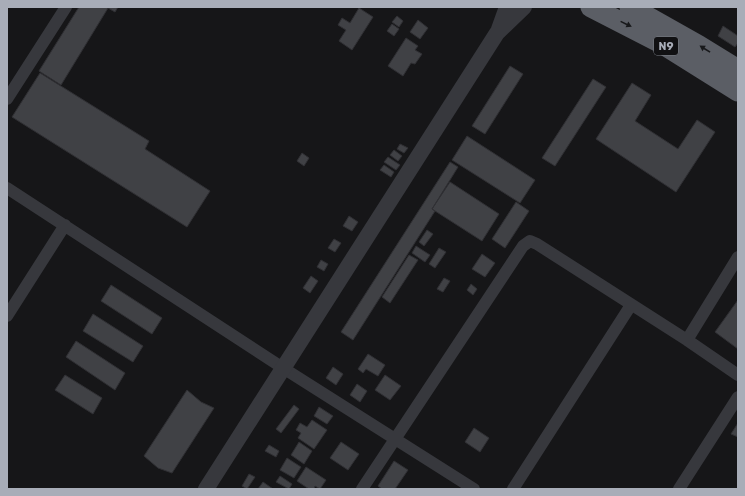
<svg xmlns="http://www.w3.org/2000/svg" width="745" height="496" font-family="Rubik,sans-serif">
<rect width="100%" height="100%" fill="#161618"/>
<path fill="#404145" stroke="#303034" d="M79 7H118L115 12 108 8 61 85 39 71Z
M359 8 373 17 352 50 339 41 346 30 338 25 342 18 350 23Z
M397 16 403 21 399 27 392 22Z
M418 20 428 28 420 39 410 32Z
M392 24 399 29 394 36 387 31Z
M723 26 738 36V43L735 47 718 36Z
M406 38 418 46 415 50 422 54 415 64 411 63 403 76 388 66Z
M510 66 523 74 485 134 472 126Z
M40 73 149 141 145 149 210 191 187 227 12 117Z
M593 79 606 87 555 166 542 158Z
M632 83 651 95 635 121 678 149 697 120 715 132 676 192 596 139Z
M467 136 535 180 520 203 452 160Z
M400 144 408 148 404 153 397 149Z
M394 150 402 156 398 161 390 155Z
M302 153 309 158 304 166 297 161Z
M388 157 400 165 396 170 384 162Z
M450 162 458 167 432 209 435 211 353 340 341 332Z
M384 165 394 172 391 177 380 170Z
M450 182 499 214 482 241 432 209Z
M516 202 529 211 505 248 492 239Z
M349 216 358 222 352 231 343 226Z
M427 230 433 234 424 246 419 242Z
M334 239 341 243 335 252 328 248Z
M416 246 430 255 425 262 412 253Z
M439 248 446 252 435 268 429 264Z
M482 254 495 263 485 277 472 269Z
M409 255 418 260 390 303 382 297Z
M321 260 328 264 324 271 317 267Z
M311 276 318 281 310 293 303 288Z
M444 278 450 281 443 292 437 289Z
M471 284 477 289 473 295 467 290Z
M111 285 162 318 152 334 101 301Z
M738 300V349L715 332Z
M93 314 143 346 133 362 83 331Z
M76 341 125 373 115 390 66 357Z
M368 354 385 365 378 376 366 369 363 373 358 369Z
M333 367 343 374 336 385 326 378Z
M65 375 102 398 93 414 55 390Z
M385 375 401 386 390 400 375 390Z
M357 384 367 391 360 402 350 395Z
M187 390 201 402 214 408 172 473 158 468 144 456Z
M294 405 299 409 281 433 276 429Z
M319 407 333 416 327 424 314 416Z
M312 420 327 430 314 449 298 438 301 433 296 430 300 423 307 427Z
M738 423V437L731 434Z
M474 428 489 438 480 452 465 442Z
M299 442 312 451 304 464 291 455Z
M341 442 359 454 348 470 330 458Z
M269 445 279 451 276 457 265 451Z
M287 458 301 467 294 478 280 470Z
M394 461 408 470 395 489H382L378 486Z
M306 467 326 480 320 489 315 486 314 489H309L297 481Z
M249 474 255 477 247 489 242 486Z
M280 476 292 484 289 489 276 482Z
M263 482 273 489H258Z"/>
<g fill="none" stroke-linecap="round" stroke-linejoin="round">
<path stroke="#37383d" stroke-width="12" d="M7 99 66 7
M7 188 283 368 474 489
M7 316 65 225
M687 340 738 257
M362 489 523 246 530 241 537 244 687 340 738 375
M513 489 631 305
M679 489 738 397"/>
<path stroke="#37383d" stroke-width="16" d="M498 32 507 7
M206 489 497 33 524 7"/>
<path stroke="#5b5e65" stroke-width="21" d="M591 7 663 44 738 91
M630 7 699 46 738 70"/>
</g>
<defs><path id="oneway-solid" d="M-6-.8H1V-3.2L6.5 0L1 3.2V.8H-6Z"/></defs>
<g fill="#18191b">
<use href="#oneway-solid" transform="translate(626 24) rotate(26)"/>
<use href="#oneway-solid" transform="translate(705 49) rotate(-148)"/>
</g>
<g text-anchor="middle" dominant-baseline="central" stroke-width="3" stroke-linejoin="round" paint-order="stroke">
<rect fill="#111113" stroke="#7b7e86" stroke-width="1" x="654" y="37" width="24" height="18" rx="3"/>
<g font-size="11" font-weight="bold" fill="#a8adb8">
<text x="666" y="46">N9</text>
</g>
</g>
<rect width="745" height="496" fill="none" stroke="#a8adb8" stroke-width="16"/>
</svg>
